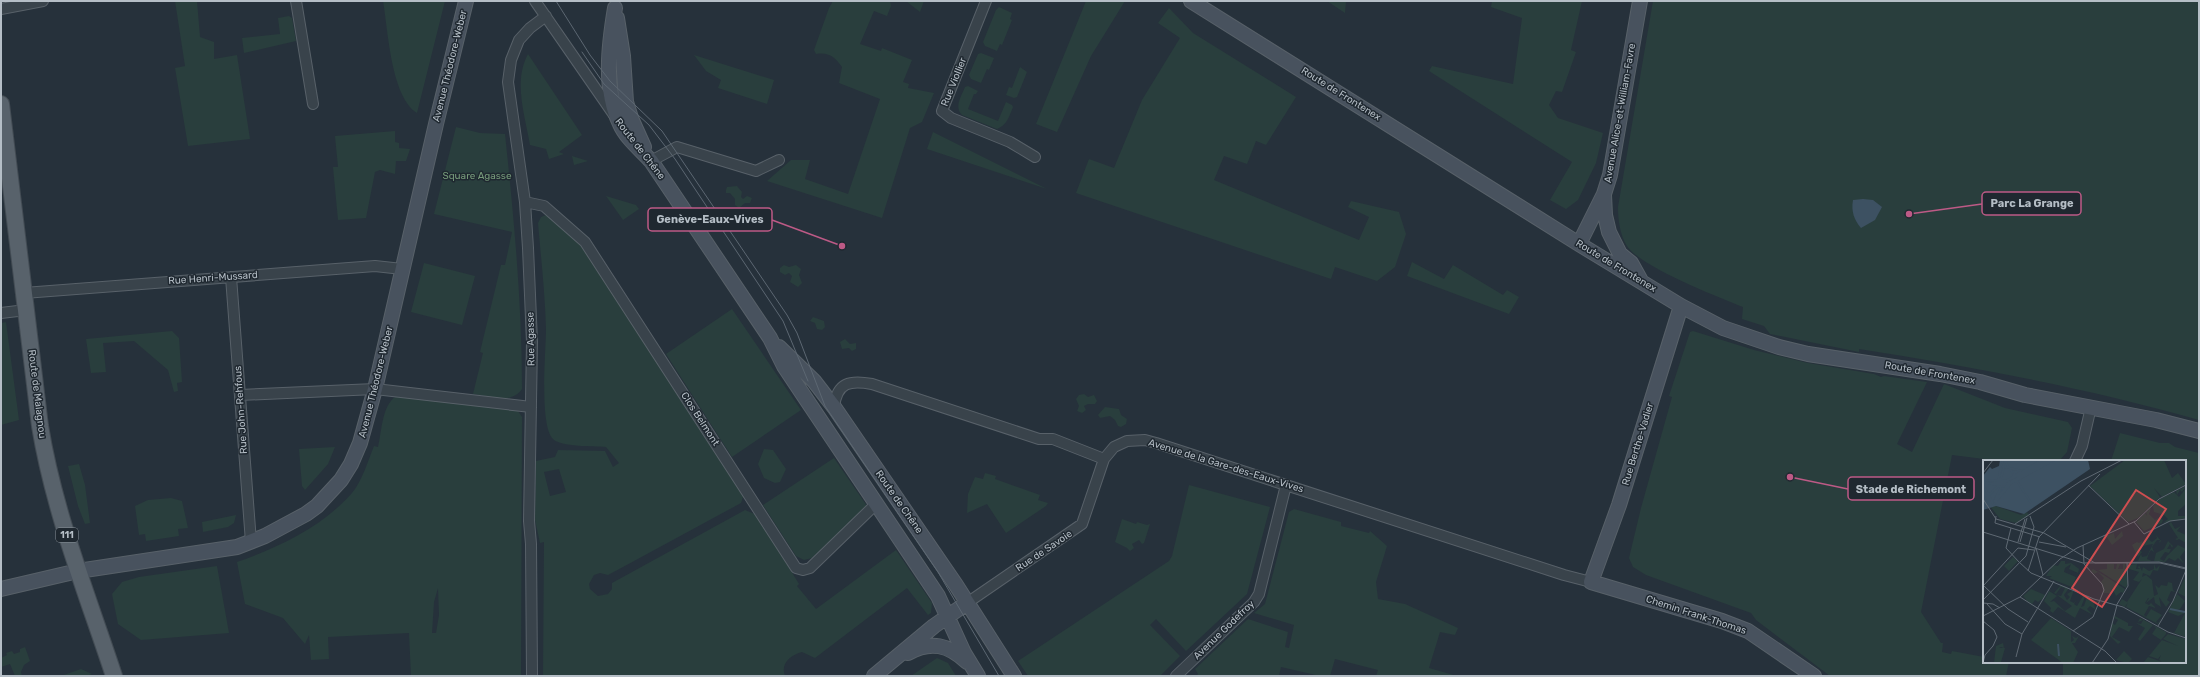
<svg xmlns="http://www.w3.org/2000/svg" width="2200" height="677" font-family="Rubik,sans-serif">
<rect width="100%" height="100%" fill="#26313b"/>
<path fill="#293e3d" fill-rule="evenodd" d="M175 1H197L200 37 214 42V59L237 55 250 139 188 146 175 68 185 66Z
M383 1H445L417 113C391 97 388 30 383 1Z
M833 1H890L891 6 887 16 874 11 860 44 881 51 882 48 912 60 903 82 909 84 908 88 934 93 922 122 910 128 882 218 767 181 791 160H810L805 179 848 194 880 99 839 83 842 67C835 57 829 52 816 54L814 50 829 8Z
M906 1H924L920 12Z
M1086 1H1125L1091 56 1057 132 1036 124Z
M1327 1H1346L1345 13Z
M1492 1H1582L1571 50 1576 52 1562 92 1556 91 1549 105 1558 118 1603 133 1596 163 1578 200 1566 209 1550 200 1572 162 1429 71 1432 66 1513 84 1522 18 1491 7Z
M1653 1H2199V420C2088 388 1973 367 1859 349V352L1770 334 1764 326 1742 319 1743 307C1718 297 1641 267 1627 246 1620 235 1618 220 1618 207Z
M999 7 1012 13 1010 19 1012 20 1002 45 1000 44 997 51 985 46 983 42 996 10Z
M1169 8 1193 33 1296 97 1266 145 1256 141 1247 164 1224 156 1214 180 1359 240 1369 217 1348 207 1351 201 1399 212 1406 234 1395 267 1377 281 1335 267 1331 279 1076 193 1089 159 1114 168 1142 100 1180 38 1158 23Z
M289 16 292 18 296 41 244 53 242 38 280 34 278 18Z
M981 53 994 58 989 70 987 69 981 83 971 79 969 75 978 54Z
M528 54 582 135 559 152 564 154 549 159 546 149 530 145C525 115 513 82 528 54Z
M694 55 774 80 767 104 718 88 721 80 706 71Z
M1020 67 1027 72 1017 97 1014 98 1006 95 1009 87 1012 88Z
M968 86 978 91 976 94H974L968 109 998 121 1006 102 1012 105 1013 107C1009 117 1007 125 997 129L962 115C954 107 961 97 965 87Z
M456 127 480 133 505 134C514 219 522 303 522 389 511 405 490 396 473 394L483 353 480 352 501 265H505L512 232 434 214Z
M395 131V142L399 143V148L410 149 406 161H396L395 174 380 170 375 172 366 218 338 220 333 167H338L335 136Z
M933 132 1047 189 927 149Z
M572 156 588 161 574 165Z
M737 186 742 192 741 197 743 199 747 196 752 198 750 203H745L739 208 735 205V199L730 193H726V190L727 187Z
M606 196 636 205 639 209 623 220Z
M546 215 552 217 586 248 743 491V497L741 503 623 567 608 575 600 573 594 575 589 584 590 589 598 596 608 594 612 589V583L745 510 757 515 799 584 797 586 816 609 896 550 932 603 931 613 928 615 907 588 815 658 802 652C791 655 780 663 785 676H543L544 542 540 543 535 520 536 461 555 457 558 450 605 451 613 467 619 463 606 447C595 446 560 447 553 439 539 425 546 351 546 329 545 293 541 258 538 223L541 217ZM559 469 566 492 550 496 544 472Z
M1412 262 1444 279 1453 265 1503 295 1507 290 1519 297 1509 314 1407 276Z
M424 263 475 276 462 325 411 312Z
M784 265 789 267 796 265 801 269 799 275 802 283 798 287 790 282 792 276 789 273 785 275 780 272V268Z
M732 309 801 410 732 457 666 354Z
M813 317 824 321 825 327 822 330 817 329 815 323 810 321Z
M6 322 19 420 1 425V323Z
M172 331 179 338 182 382 177 383 178 391 174 392 168 370 134 341 103 343 106 372 91 373 86 339Z
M1693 331 1754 350 1808 363 1874 374 1881 377 1884 376 1927 382 1897 444 1912 452 1944 384 2005 408 2068 422 2072 428 2067 452 2059 461H2000L1952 455 1921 612 1941 643H1943L1942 652 1951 654 1952 651 1984 657V662H2009L2006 676H1830L1756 620 1751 613 1646 575 1633 567 1629 558 1641 508 1672 397 1669 396 1690 332Z
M845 339 850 344 856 343V349L852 351 849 348 842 349 840 342Z
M1084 394 1088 397 1094 395 1097 401 1095 404H1088L1084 406 1086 410 1082 413 1077 411 1079 406 1076 399 1079 395Z
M399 395 518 411 522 417 521 676H411L409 633 328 637 329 659 311 660 309 635 305 644 283 618 245 604 237 562C279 547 321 528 352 493 362 481 368 461 374 446L378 447C382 431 382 401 399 395ZM438 588 439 615 436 633H432L434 602Z
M1105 407 1119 409 1121 415 1127 419 1126 424 1121 427 1118 426 1115 420 1110 416 1100 418 1098 415Z
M2120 433 2160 443H2169L2175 447 2199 453V676H2063V662H2185V461H2111Z
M335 447 328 464 305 490 302 486 299 449Z
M764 449 773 450 786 469 780 482 775 483 764 478 758 464Z
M834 458 867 506 812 558 804 560 796 556 763 505Z
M79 464 85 485 90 523 85 524 78 506 68 466Z
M985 473 996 476 995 479 1040 495 1038 500 1048 503 1046 506 1006 533 987 504 967 513 968 494 975 477 983 479Z
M1189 485 1270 507 1247 594 1186 651 1156 619 1150 625 1180 656 1160 676H1028L1018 661 1169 561 1172 556Z
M171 498 182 501 188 528 178 529 179 536 146 541 145 534 139 535 135 506 148 500Z
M1294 509 1341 522V526L1369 533 1370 531 1387 546 1376 582 1378 599 1405 604 1458 628 1455 635 1440 632 1429 668 1457 676H1376L1378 670 1335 659 1330 676H1320L1281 667 1279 676H1196L1198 674 1195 669 1248 619 1288 632 1285 647 1289 648 1294 625 1254 613 1265 604 1289 512Z
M236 515 234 523 228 527 203 532 202 522Z
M1122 519 1136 524 1137 522 1147 525 1150 524 1144 543 1142 544 1139 540 1132 544 1134 548 1130 551 1127 548 1115 542Z
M217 566 229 633 141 640 118 624 112 594 122 582 139 577Z
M25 647 30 661 24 665 21 672 22 676H15L10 664 1 667V658L7 655 6 653 12 651 14 654 20 652V649Z
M937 658 948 663 956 676H911Z
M81 669 92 674 86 676H61Z"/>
<path fill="#3d5162" d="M1863 199 1873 200 1882 207 1875 220 1861 228C1854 220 1851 211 1853 200Z"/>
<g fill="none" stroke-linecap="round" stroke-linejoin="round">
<defs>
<path id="street" d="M296 1 313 104
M535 1 614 115
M986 1 942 111 951 118 1010 142 1035 157
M1 9 43 1
M651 161 677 147 756 171 779 160
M525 202 544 206 585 242 796 568 803 570 810 568 877 503
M231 277 251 542
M24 293 375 266 402 269
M1 313 26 310
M240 395 375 389 531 407
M834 407C837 382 850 380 872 384L1039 439H1053L1104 459
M2075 461 2082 446 2091 407
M967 603 1082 524 1104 459 1114 447 1127 441 1145 440 1156 443 1564 575 1591 582
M532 676 531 544 529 521 532 342 528 248 525 202 508 82 511 60 519 40 530 28 546 16
M1176 676 1254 602 1259 594 1286 485"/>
<path id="secondary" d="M1191 1 1579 244 1681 306 1723 328 1779 347 1808 354 1940 374 1980 382 2025 395 2156 420 2199 431
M615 8C609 44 603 89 620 124 626 138 641 150 651 161L770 338 784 366 804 396 938 596 964 653 978 676
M617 18 623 56 626 102 631 118 644 147
M1604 195 1605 215 1609 232 1620 254 1631 263 1641 281
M1579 244 1604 194 1610 175 1640 1
M1681 306 1619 505 1591 582 1722 621 1748 631 1814 676
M779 347 814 381 834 407 956 585 1014 676
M1 589 78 571 237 547 265 536 306 514 317 506 341 480 351 464 360 443 375 389 436 124 466 1
M908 653C931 640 949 645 967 662
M874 676 934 626 967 603"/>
<path id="primary" d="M1 104 40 426C54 512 87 594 114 676"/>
</defs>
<use href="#street" stroke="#586169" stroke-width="12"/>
<use href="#secondary" stroke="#586169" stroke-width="16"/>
<use href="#primary" stroke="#434c54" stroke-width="18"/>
<use href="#street" stroke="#39434b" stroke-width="10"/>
<use href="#secondary" stroke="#48525e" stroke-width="14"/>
<use href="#primary" stroke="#58626b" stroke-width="16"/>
<path stroke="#5c6772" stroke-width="1" d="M556 1 590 55 610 81 662 131 787 315 797 333 825 406 938 572 999 676
M582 52 604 84 649 125 675 159 783 321 808 381"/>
</g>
<g text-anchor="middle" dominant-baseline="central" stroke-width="3" stroke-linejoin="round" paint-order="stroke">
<rect fill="#1f2830" stroke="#889199" stroke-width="1" x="56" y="528" width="22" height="14" rx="3"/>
<g font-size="9" font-weight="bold" fill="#b5bec6">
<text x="67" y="535">111</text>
</g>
<g font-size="10" fill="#b5bec6" stroke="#1f2830">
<text transform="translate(450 66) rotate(-76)">Avenue Théodore-Weber</text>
<text transform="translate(954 82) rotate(-68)">Rue Viollier</text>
<text transform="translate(1341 94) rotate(32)">Route de Frontenex</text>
<text transform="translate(1620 113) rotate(-80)">Avenue Alice-et-William-Favre</text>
<text transform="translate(640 149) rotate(52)">Route de Chêne</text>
<text transform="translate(1616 266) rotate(31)">Route de Frontenex</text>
<text transform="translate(213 278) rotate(-4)">Rue Henri-Mussard</text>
<text transform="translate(531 339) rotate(-91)">Rue Agasse</text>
<text transform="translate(1930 373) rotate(10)">Route de Frontenex</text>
<text transform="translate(376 382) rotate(-76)">Avenue Théodore-Weber</text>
<text transform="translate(37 394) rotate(83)">Route de Malagnou</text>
<text transform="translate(241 410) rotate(-94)">Rue John-Rehfous</text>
<text transform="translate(700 419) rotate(57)">Clos Belmont</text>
<text transform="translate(1638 444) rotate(-73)">Rue Berthe-Vadier</text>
<text transform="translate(1226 466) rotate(17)">Avenue de la Gare-des-Eaux-Vives</text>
<text transform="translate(899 502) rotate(55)">Route de Chêne</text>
<text transform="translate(1044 551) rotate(-34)">Rue de Savoie</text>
<text transform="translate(1696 615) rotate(18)">Chemin Frank-Thomas</text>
<text transform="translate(1224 630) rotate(-44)">Avenue Godefroy</text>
</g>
<g font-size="10" fill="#769a7a" stroke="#1f2830">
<text x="477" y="176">Square Agasse</text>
</g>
</g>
<g transform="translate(1983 460)">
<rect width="203" height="203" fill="#26313b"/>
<path d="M142 0H181L189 18 195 13 203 24 179 37 171 28 177 37 155 58 145 62 107 26ZM203 26 199 32 197 30 194 35 193 31 191 32 196 37 203 28V44L195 51V56H203V58L180 63 185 59 181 55 171 52 170 46 177 39ZM7 46H13L38 55 44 52 46 55 33 63 17 59ZM168 48 166 54 172 60 177 57 180 60 179 63 161 71 153 62 162 53 164 56 163 52ZM188 62 192 69 198 66 194 71 203 75V83L196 79 194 80 192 79 195 78 186 64ZM139 71 140 76 129 85 123 76 131 73 132 79ZM173 75 178 81 176 83 177 80H174L169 87 171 92 168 90 166 93 164 99 169 101H155L158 94 159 97 164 96 170 84 159 86 156 90 159 92 155 97 149 85 154 82 156 83 159 81 160 83 165 79 169 82 174 78ZM185 81 190 86 189 88 187 84 184 89H188L186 93 182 92 177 99 181 101 185 94 184 96 195 85 203 89 197 97 200 102 203 96 200 103 195 98 192 101 186 98 182 102 171 101 173 93 181 89ZM30 97 35 101 26 111 21 106ZM78 101H82V104L88 103 96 109 95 113 86 109 88 104 82 108 81 112 93 117 89 127 66 118 69 116H63L70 105 75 106ZM124 104H131V109H133L134 104H137L135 109H140V104H142L145 123 143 128 115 110 124 109ZM154 104 153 109H158L155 108 156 105 159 111 160 107 166 111 171 109V104L173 109 177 105 175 111 170 110 167 116 160 113 159 117 163 115 169 120 171 136 175 134 172 125 176 128 178 125 184 126 185 122 189 123 190 130 193 132 188 131 184 140 187 142 183 147 176 137 178 147 172 143 171 137 163 143 166 138H165L162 143 166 145 168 143 173 148 166 146 161 155 163 157 168 149 179 155 173 162 175 163 180 155 175 164 143 147 145 142 142 147 136 144 139 139 144 142 159 119 156 122 150 120 156 112 146 109V105ZM110 109 122 116 142 129 140 133 138 132 133 136 129 128 128 133H121L118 122 121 118 115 112 111 114 108 111ZM201 119 203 121V137L195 133ZM78 125 86 128 81 135 84 140 87 137 84 134 91 130 87 141 91 143 94 139 91 144 94 146 100 136 102 137 98 147 101 146 104 137 109 139 113 150 107 146 104 149 110 155 97 148 92 158 75 147 70 153 67 151 68 148 61 141 66 131 74 136 67 142 71 141 82 151 89 146 74 135 78 136 82 128 78 127 73 134 71 133ZM48 129 62 135 61 138 55 142 52 140 49 144 44 141 40 136ZM194 134 202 141 197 149 192 150 203 152V177L191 173 202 153 195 156 185 152ZM132 156 145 163V166H150L146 172 136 167 129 177 138 182 135 184 127 176 129 163 132 165 135 160 131 158ZM68 158 88 171V182L91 180 89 176 93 178 96 176 92 183H89L95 192 90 203H80L48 180ZM157 158 183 172V174L178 180 169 174 173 168 170 165 157 181 155 179 162 168 153 163 158 164 160 160 155 162ZM185 174 203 179V203H160L165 197 179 202 176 200 178 195 175 199 166 196 179 180 195 186 180 179ZM20 183 21 188 18 187 16 188H22L18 202 11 203 13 186ZM141 191 149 199 145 203 133 200Z" fill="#293e3d"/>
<path d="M17 0H105L107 9 41 54 13 46 0 50V16L7 7 9 9 16 6Z" fill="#3d5162"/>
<path fill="none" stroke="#3d5162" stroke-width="2" d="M21 0 31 15M22 7 39 11M45 12 66 0M35 17 64 0M1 21 24 20 59 0M17 21 21 8 19 0M34 21 48 43M0 22 13 25 29 23 71 0M15 22 18 6M23 22 61 0M11 23 24 21M26 23 39 15M0 24 10 44M9 24 27 21M13 24 31 18M20 31 28 22 59 5M2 39 15 26M14 39 24 25M11 42 19 25M11 44 28 23 69 0M187 149 202 152M75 184 76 196"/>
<path fill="none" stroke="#5f6973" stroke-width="1" d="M0 13 10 0M105 25 146 64M0 39 13 59 61 73 112 103H177L203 109M13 56 12 63 57 77M151 62 161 74 187 61 203 59M32 64 98 21 139 0M0 72 100 103 176 102 203 108M35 82 42 59M37 82 44 58M56 82 83 87M23 88 28 68M23 88 36 102M35 88 51 90M53 88 60 115M36 102 48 113 111 139 140 147 185 172 203 178M45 111 56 77 117 14M0 125 25 149 45 162M1 125 35 88M37 137 122 191 134 203M0 140 43 96 51 67 47 56M0 143 10 144 17 148M4 144 22 164 39 174 71 121M133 146 145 126 144 102M0 156 37 137 77 99 94 88 153 61 176 39 203 25M0 161 11 170 14 177 10 186 2 195 0 203M175 166 190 141 203 110M90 171 110 157 121 130 119 124 101 104 100 85M33 197 39 174M109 203 125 179 134 145"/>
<path fill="#ce4e50" fill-opacity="0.15" stroke="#ce4e50" stroke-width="2" d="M153 30 183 49 119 147 89 128Z"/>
<rect width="203" height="203" fill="none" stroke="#b5bec6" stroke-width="2"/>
</g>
<path fill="none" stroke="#bd5a86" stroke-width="1.5" d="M1909 214L1982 204M842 246L772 220M1790 477L1848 489"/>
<g fill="#bd5a86" stroke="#1f2830" stroke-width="1.5">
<circle cx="1909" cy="214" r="4"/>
<circle cx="842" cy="246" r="4"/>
<circle cx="1790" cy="477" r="4"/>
</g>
<g fill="#1f2830" stroke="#bd5a86" stroke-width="1.5">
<rect x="1982" y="192" width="99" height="23" rx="4"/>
<rect x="648" y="208" width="124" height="23" rx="4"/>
<rect x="1848" y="477" width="126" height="23" rx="4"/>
</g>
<g font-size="11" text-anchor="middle" font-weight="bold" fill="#b5bec6">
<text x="2032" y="207">Parc La Grange</text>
<text x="710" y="223">Genève-Eaux-Vives</text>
<text x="1911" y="493">Stade de Richemont</text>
</g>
<rect width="2200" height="677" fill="none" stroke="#b5bec6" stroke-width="4"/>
</svg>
